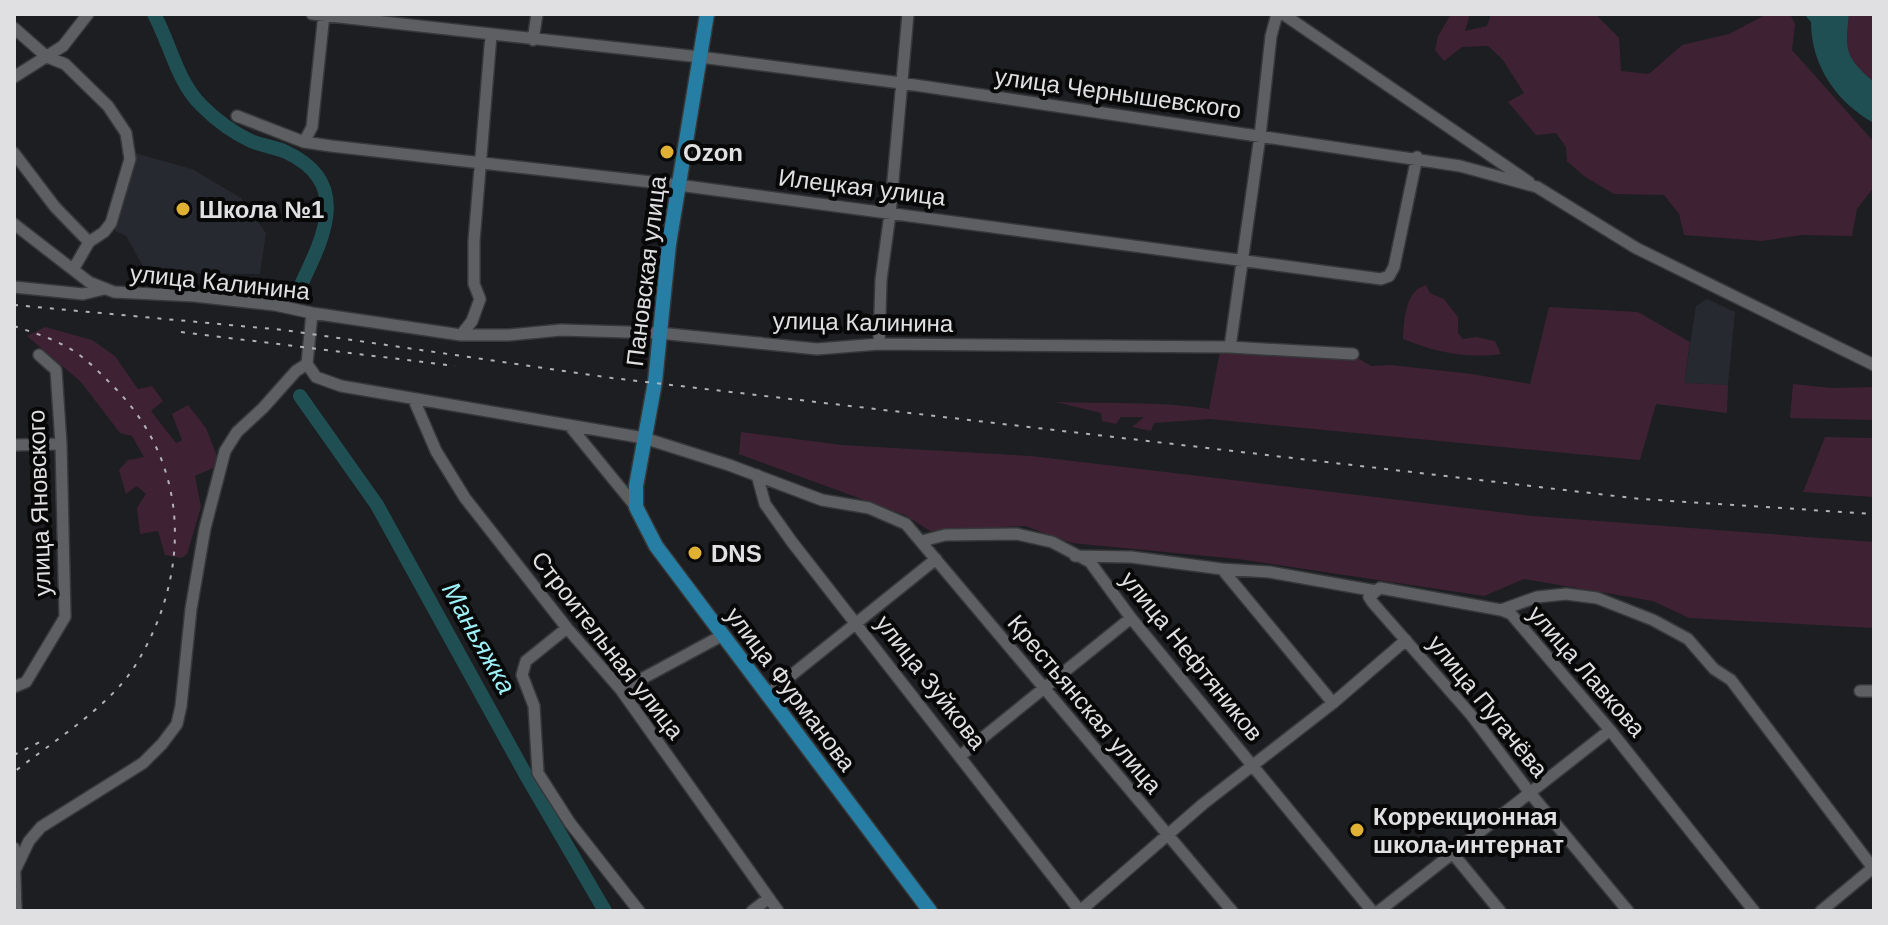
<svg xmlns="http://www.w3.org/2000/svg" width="1888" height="925" font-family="Arial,sans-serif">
<rect width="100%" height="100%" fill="#1d1e21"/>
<path fill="#272931" d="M135 153 192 169 241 198 266 233 260 274 161 273 144 268 126 236 115 231 117 223 115 221Z
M1707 299 1735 312 1728 385 1684 383 1696 306Z"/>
<path fill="#3e2234" d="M1451 14H1470L1465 31 1487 26 1491 14H1595L1619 38 1621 71 1649 74 1682 45 1729 34 1767 14H1790L1795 24 1792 50 1874 142V187L1857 209 1852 236 1802 235 1762 241 1684 235 1679 214 1664 195 1614 194 1584 176 1567 161 1566 147 1556 133 1536 135 1508 102 1524 93 1503 60 1488 46 1462 47 1444 61 1435 50 1438 36Z
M1849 14H1874V82C1845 57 1845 51 1849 14Z
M1426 285 1430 293 1444 299 1458 317V333L1463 339 1476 337 1495 341 1501 354C1467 359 1434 352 1403 339 1404 320 1405 291 1426 285Z
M1549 307 1638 312 1690 342 1684 383 1728 385 1727 413 1656 404 1640 460 1210 419 1154 423 1151 431 1132 427 1144 417H1121L1116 424 1102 421 1101 413 1056 402C1107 404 1159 401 1209 409L1220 351 1358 358 1371 366 1391 365 1472 374 1530 384Z
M45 327 92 340 115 356 138 389 152 386 163 401 151 411 176 443 182 440 172 414 188 405 206 428 217 456 213 468 195 476 201 507 187 554 182 558 165 555 158 531 140 534 137 508 146 494 137 486 126 494 119 470 128 460 144 457 132 436 120 433 81 382 27 336Z
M1793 384 1832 388 1874 387V420L1790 418Z
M741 432 842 445 1031 456 1533 516 1874 542V628L1689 618 1653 601 1524 579 1484 596 1238 559 1072 543 1025 526 930 531 905 515 739 454Z
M1825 437 1874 438V497L1803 492Z"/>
<path fill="#1f4f52" d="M1804 14H1849C1845 51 1845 57 1874 82V123C1836 102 1811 65 1811 22Z"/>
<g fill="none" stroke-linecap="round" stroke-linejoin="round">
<path stroke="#1f4f52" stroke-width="14" d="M154 14C170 43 177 82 202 106 215 119 234 133 251 141 263 146 275 147 286 152 355 184 321 242 297 293
M300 396 377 505 527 777 605 911"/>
<defs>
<path id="minor" d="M312 14 700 57 901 83 1460 166 1537 187 1636 248 1874 365
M1283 14 1529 182
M14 28 47 57 65 64 108 106 126 133 130 159 111 223 104 232 89 242 74 268
M533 40 537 14
M14 77 63 46 88 14
M237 116 304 142 331 146 678 185 1381 279 1389 276 1394 267 1417 157
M304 142 312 127 324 14
M14 153 55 207 89 242
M14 224 89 282 114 292 194 296 275 305 312 313 461 335H509L561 330 659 333 817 349 879 344 1230 347 1353 354
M14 287 83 294 104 289
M312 313 307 364 316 377 341 386 644 438 729 465 822 500 869 508 906 524 1232 911
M461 335 472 321 480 299 474 284V241L491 35
M879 344 881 280 890 214 908 14
M1230 347 1260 136 1271 36 1277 14
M414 400 436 451 465 498 567 628 621 690 778 911
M569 425 636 507
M14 445 61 444
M757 475 765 504 792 542 1080 911
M922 541 945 535 1017 534 1052 542 1090 562 1131 618 1372 911
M1075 556 1131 557 1222 569 1269 572 1376 591 1380 588 1501 610 1511 614 1610 730 1754 911
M1222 569 1333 703
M1376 591 1369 597 1373 603 1472 716 1530 793 1628 911
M1501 610 1537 597 1566 594 1597 598 1653 620 1688 639 1714 669 1731 680 1873 868
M567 628 526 661 522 675 534 706 538 773 570 823 639 911
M14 687 26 682 65 617 61 444 56 370 39 355
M621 690 723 635
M1860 691H1874
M768 694 936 559
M960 756 1131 618
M14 848 16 911
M1454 855 1500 911
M16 868 29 841 41 827 143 763 162 744 177 724 181 706 191 609 205 528 225 451 237 432 263 408 296 371 307 364
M752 911 769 898
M1080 911 1203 804 1333 703 1406 640
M1379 911 1610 730
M1821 911 1874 867"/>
<path id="major" d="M707 14 669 244 655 382 636 486V507L656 546 930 911"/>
</defs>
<use href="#minor" stroke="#37383a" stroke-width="14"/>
<use href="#major" stroke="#37383a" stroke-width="17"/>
<use href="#minor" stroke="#5e5f63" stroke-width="11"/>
<use href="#major" stroke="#267ea4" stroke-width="14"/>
<path stroke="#b2b2b5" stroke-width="2" stroke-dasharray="4 8" stroke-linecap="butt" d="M14 305 284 330 612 378 1641 499 1874 514
M14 326C31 332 49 337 65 346 83 355 98 371 112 385 192 464 192 577 133 669 107 708 51 743 14 772
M181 332 455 366
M14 755 40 742"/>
</g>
<g fill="#e0b034" stroke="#080809" stroke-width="3">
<circle cx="667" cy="152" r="8"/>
<circle cx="183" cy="209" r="8"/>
<circle cx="695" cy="553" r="8"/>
<circle cx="1357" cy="830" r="8"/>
</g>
<g text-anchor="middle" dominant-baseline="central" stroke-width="8" stroke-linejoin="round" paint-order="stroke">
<g font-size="24" fill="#e0e0e2" stroke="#080809">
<text transform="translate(1118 93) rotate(8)">улица Чернышевского</text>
<text transform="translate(862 187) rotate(7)">Илецкая улица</text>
<text transform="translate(646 271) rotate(-83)">Пановская улица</text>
<text transform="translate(220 282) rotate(6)">улица Калинина</text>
<text transform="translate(863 322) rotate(1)">улица Калинина</text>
<text transform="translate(39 503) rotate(-92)">улица Яновского</text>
<text transform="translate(608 645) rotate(52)">Строительная улица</text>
<text transform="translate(1192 656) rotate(51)">улица Нефтяников</text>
<text transform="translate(1587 671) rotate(49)">улица Лавкова</text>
<text transform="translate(931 682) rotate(52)">улица Зуйкова</text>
<text transform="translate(791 689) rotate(53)">улица Фурманова</text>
<text transform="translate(1085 704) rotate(50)">Крестьянская улица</text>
<text transform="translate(1488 706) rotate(51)">улица Пугачёва</text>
</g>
<g font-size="24" font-weight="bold" fill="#e0e0e2" stroke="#080809" text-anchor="start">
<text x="683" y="152">Ozon</text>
<text x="199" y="209">Школа №1</text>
<text x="711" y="553">DNS</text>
<text x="1373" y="816">Коррекционная<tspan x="1373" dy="28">школа-интернат</tspan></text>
</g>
<g font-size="26" font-style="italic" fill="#9df1f7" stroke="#080809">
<text transform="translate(479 638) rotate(61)">Маньяжка</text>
</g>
</g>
<rect width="1888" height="925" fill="none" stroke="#e0e0e2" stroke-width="32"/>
</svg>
